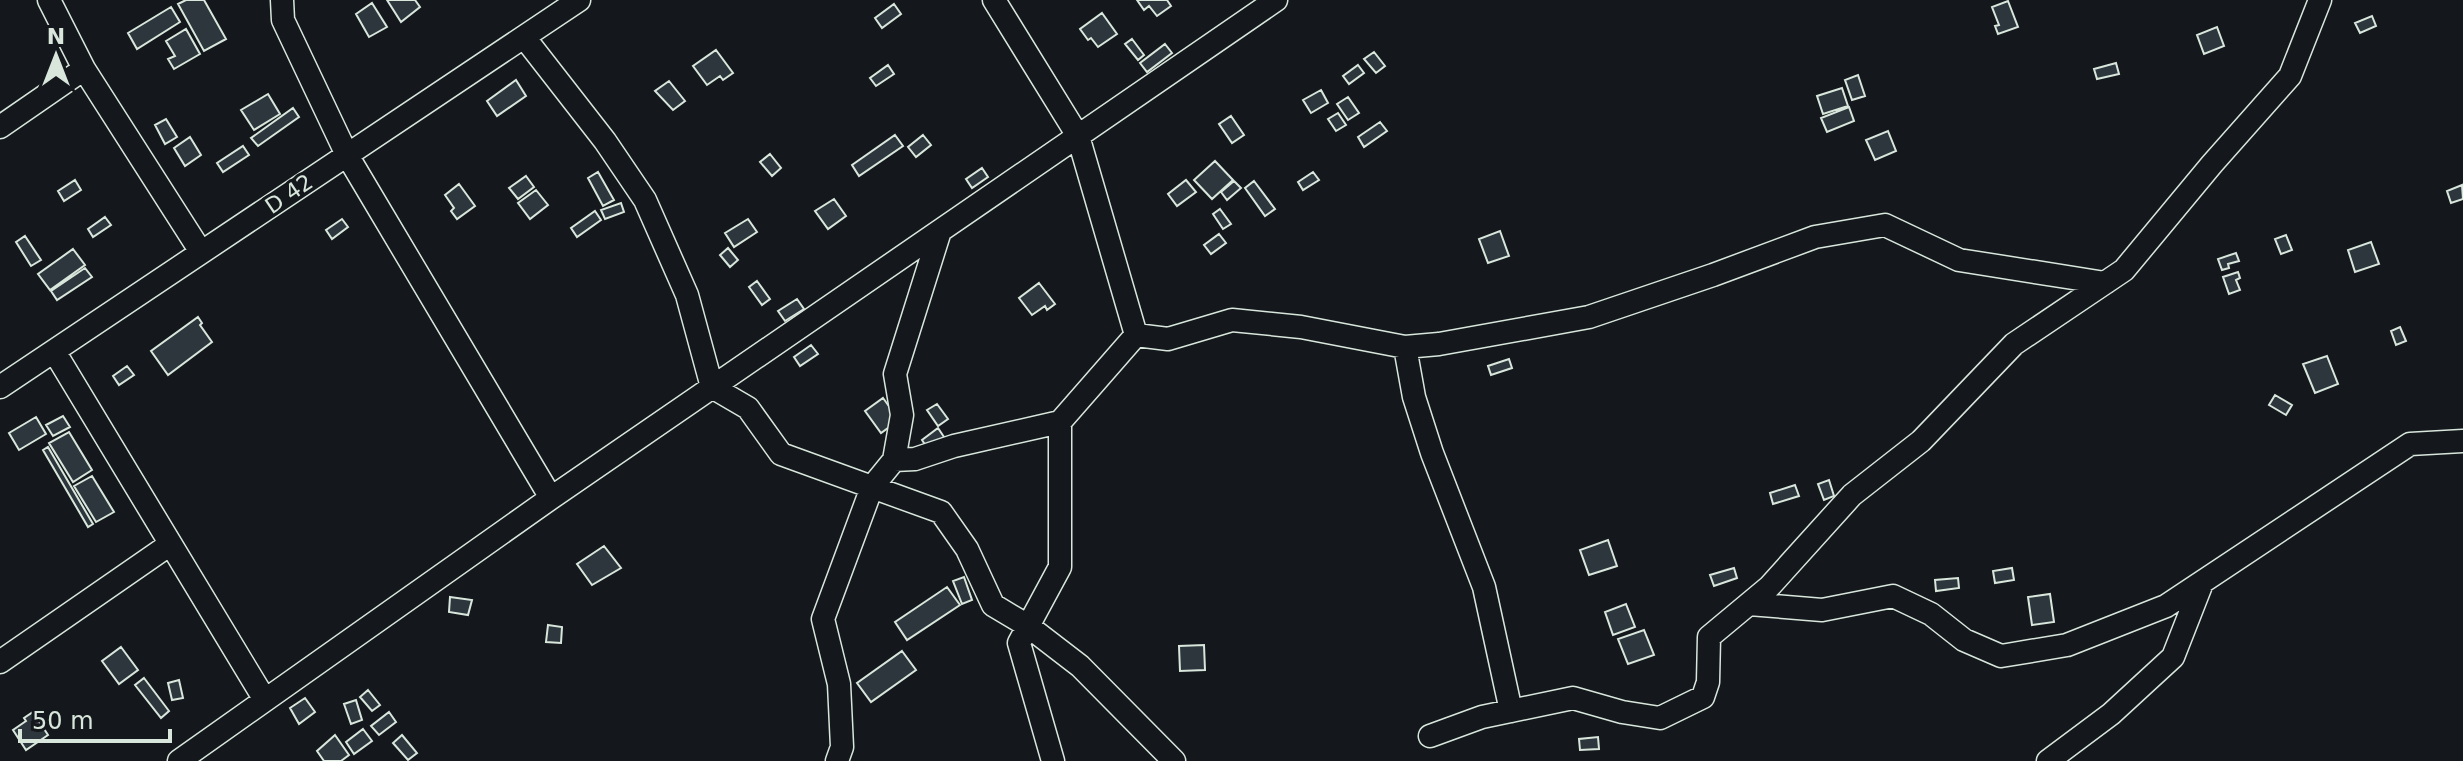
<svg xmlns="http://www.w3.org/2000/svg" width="2463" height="761" font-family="'DejaVu Sans',sans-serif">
<rect width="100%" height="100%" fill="#14181c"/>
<path fill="#2c363c" stroke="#d8e6dc" stroke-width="2" d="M186 0H204L226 39 204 51 178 4Z
M387 0H415L420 7 401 22Z
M1137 0H1167L1171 6 1157 16 1149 6 1144 10Z
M2008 1 2018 27 1998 34 1995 26 1999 25 1992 7Z
M372 3 387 27 369 37 356 14Z
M894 4 901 14 882 28 875 18Z
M171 7 180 22 137 49 128 33Z
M1102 13 1117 34 1098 47 1091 38 1088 40 1080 29Z
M2372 16 2376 26 2360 33 2355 23Z
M2217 27 2224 46 2204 54 2197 35Z
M186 29 200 54 174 69 168 59 175 56 166 41Z
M1132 39 1144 55 1138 60 1125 44Z
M1165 44 1172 53 1147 72 1140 63Z
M716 50 733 73 723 80 720 76 707 85 693 66Z
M1374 52 1385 66 1376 73 1364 59Z
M2116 63 2119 74 2097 79 2094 69Z
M888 65 894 74 876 86 870 78Z
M1358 65 1364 73 1349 84 1343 76Z
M1858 75 1865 96 1852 100 1845 80Z
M516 80 526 96 497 116 487 101Z
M669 81 685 101 673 110 655 91Z
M1842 88 1848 106 1823 114 1817 96Z
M1321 90 1328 103 1311 113 1303 100Z
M268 94 280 114 254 130 241 110Z
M1348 97 1359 113 1348 120 1337 104Z
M1849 107 1854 121 1827 132 1821 118Z
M293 108 299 117 258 146 251 138Z
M1338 113 1346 125 1336 131 1328 119Z
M1231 116 1244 135 1232 143 1219 124Z
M166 119 177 137 165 144 155 125Z
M1380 122 1387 131 1364 147 1358 137Z
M1888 131 1896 151 1875 160 1866 140Z
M895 135 903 146 859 176 852 165Z
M923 135 931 145 916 157 908 147Z
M190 137 201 155 185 166 174 148Z
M243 146 249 155 223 172 217 163Z
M770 154 781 168 772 176 760 162Z
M1215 161 1233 180 1212 199 1194 180Z
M982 168 988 177 972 188 966 179Z
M598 172 614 200 603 206 588 178Z
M1313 172 1319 180 1303 190 1298 182Z
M526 176 534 187 518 199 509 188Z
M75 180 81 190 64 201 58 191Z
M1186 180 1196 192 1177 206 1168 194Z
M1234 181 1241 188 1227 200 1221 192Z
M1254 181 1275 209 1265 216 1245 188Z
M459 184 475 206 457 219 451 211 454 208 445 195Z
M2462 185 2463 199 2451 203 2447 191Z
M536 190 548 205 530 219 518 203Z
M834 199 846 216 828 229 815 211Z
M621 203 624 212 605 219 601 210Z
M1220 209 1231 224 1223 229 1213 214Z
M595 211 601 220 577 237 571 228Z
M105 217 111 225 93 237 88 229Z
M342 219 348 227 332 239 326 230Z
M748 219 757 232 734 247 725 233Z
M1500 231 1509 256 1488 263 1479 239Z
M1219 234 1226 243 1211 254 1204 245Z
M2286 235 2292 250 2281 254 2275 239Z
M25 236 41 260 31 266 16 242Z
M2371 242 2379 264 2355 272 2348 250Z
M728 248 738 260 730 267 720 255Z
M73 249 85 265 50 290 38 274Z
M2236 253 2239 261 2228 264 2229 268 2222 270 2218 259Z
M85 268 92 277 57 300 51 291Z
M2238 272 2240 278 2236 280 2240 290 2229 294 2223 277Z
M757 281 770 299 762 305 749 287Z
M1039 283 1055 304 1047 310 1045 306 1032 315 1019 298Z
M797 299 804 309 785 321 778 311Z
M198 317 202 323 200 325 212 342 168 375 151 351Z
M2400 327 2406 341 2396 345 2391 331Z
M811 345 818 354 800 366 794 357Z
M2327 356 2338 384 2315 393 2303 364Z
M1509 359 1512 368 1491 375 1488 366Z
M127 366 134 375 119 385 113 376Z
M2275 395 2292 405 2286 415 2269 405Z
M883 398 899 420 881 433 865 411Z
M937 404 948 419 938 426 927 410Z
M63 416 70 427 53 436 46 425Z
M36 417 46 434 19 450 9 433Z
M938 428 944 437 928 449 922 440Z
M69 432 92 470 73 482 49 443Z
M48 447 93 524 88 527 43 450Z
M92 476 114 512 96 522 74 486Z
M1829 480 1834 496 1824 500 1818 484Z
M1795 485 1799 496 1773 504 1770 493Z
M1608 540 1617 566 1589 575 1580 550Z
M604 546 621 568 592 585 577 564Z
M1734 568 1737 578 1714 586 1710 575Z
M2012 568 2014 580 1995 583 1993 571Z
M964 577 972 600 962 604 953 581Z
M1958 578 1959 588 1936 591 1935 580Z
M947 587 960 605 907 640 895 622Z
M2050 594 2054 622 2032 625 2028 597Z
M450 597 472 600 468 615 449 612Z
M1626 604 1635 627 1613 635 1605 612Z
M548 625 562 627 561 643 546 642Z
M1644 630 1654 655 1628 664 1618 639Z
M1204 645 1205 670 1180 671 1179 646Z
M121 647 138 670 119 684 102 661Z
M902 651 916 670 871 702 857 683Z
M144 678 169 711 161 718 135 685Z
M179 680 183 698 172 700 168 683Z
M368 690 380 705 372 711 360 697Z
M305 698 315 712 299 724 290 708Z
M356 700 362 720 351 724 344 704Z
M33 712 48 735 26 750 13 730 26 721 24 718Z
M389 712 396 722 379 735 371 726Z
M363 729 372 741 354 754 346 742Z
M335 735 349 755 341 761H324L317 751Z
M402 735 417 753 408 760 393 743Z
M1598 737 1599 749 1580 750 1579 739Z"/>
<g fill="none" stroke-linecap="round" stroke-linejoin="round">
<defs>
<path id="minor" d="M49 0 84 69 201 252
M282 0 283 20 347 155 551 498
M994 0 1078 136 1136 335 1060 422V567L1019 643 1053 761
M524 37 605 141 645 200 687 295 712 387 748 408 781 454 941 512 967 549 993 605 1028 626 1080 666 1174 761
M0 127 84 69
M1136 335 1168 339 1232 320 1301 327 1405 347 1439 344 1589 317 1713 275 1815 237 1885 225 1959 260 2105 283
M1405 347 1414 397 1432 453 1484 587 1511 711
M54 351 265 700
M0 387 579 0
M894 460 915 459 954 446 1060 422
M1749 604 1822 610 1893 596 1931 614 1964 640 2001 656 2067 645 2166 606 2410 444 2463 441
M0 662 169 545
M1430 736 1482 717 1573 698 1622 712 1660 718 1703 697 1708 682 1709 637 1769 587 1852 495 1921 441 2014 344 2124 270 2212 164 2290 76 2320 0
M179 761 551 498 1276 0
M837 761 842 747 839 684 823 619 872 487 894 460 902 415 895 374 940 231
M2048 761 2111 714 2173 657 2202 583"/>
</defs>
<use href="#minor" stroke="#d8e6dc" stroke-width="25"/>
<use href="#minor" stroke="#14181c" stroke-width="22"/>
</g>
<g text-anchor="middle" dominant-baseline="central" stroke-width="6" stroke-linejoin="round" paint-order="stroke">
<g font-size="22" fill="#d8e6dc" stroke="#14181c">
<text transform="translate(289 194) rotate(-34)">D 42</text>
</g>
</g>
<g transform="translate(56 56)" stroke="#14181c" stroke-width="6" paint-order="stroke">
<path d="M0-6L14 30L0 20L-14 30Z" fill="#d8e6dc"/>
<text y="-12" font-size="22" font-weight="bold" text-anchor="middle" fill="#d8e6dc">N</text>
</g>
<path d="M20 729v12h150v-12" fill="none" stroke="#d8e6dc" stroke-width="4"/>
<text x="32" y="729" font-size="24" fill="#d8e6dc" stroke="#14181c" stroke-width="6" paint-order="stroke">50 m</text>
</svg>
